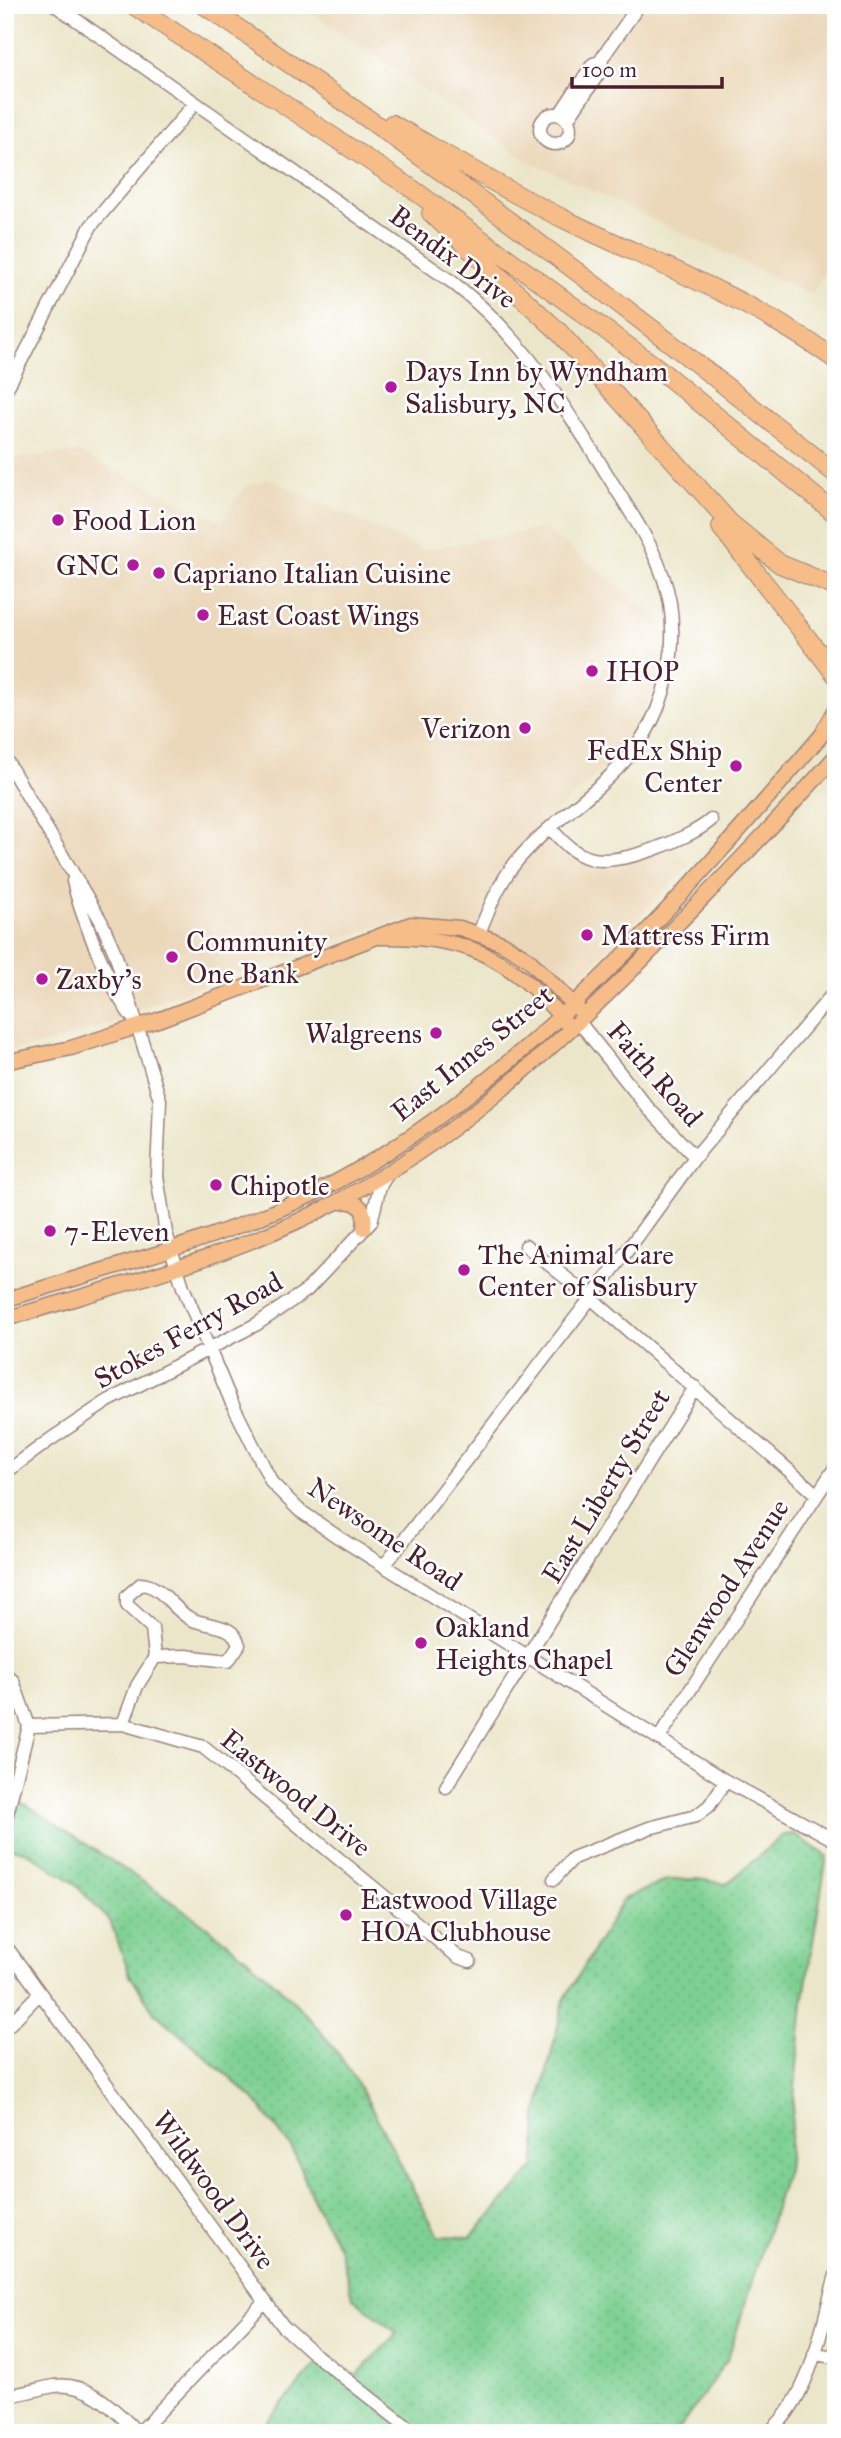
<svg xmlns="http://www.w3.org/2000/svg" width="841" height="2438" font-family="'IM FELL Great Primer',serif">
<defs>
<pattern id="green-dots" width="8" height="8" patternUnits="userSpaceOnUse" patternTransform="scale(1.75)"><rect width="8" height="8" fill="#7dd092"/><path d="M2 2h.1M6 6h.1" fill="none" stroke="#6eb27e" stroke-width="1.8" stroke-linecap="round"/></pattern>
</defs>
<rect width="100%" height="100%" fill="#fff"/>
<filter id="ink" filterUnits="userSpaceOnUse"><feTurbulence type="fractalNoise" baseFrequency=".0143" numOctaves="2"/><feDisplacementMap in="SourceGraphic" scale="14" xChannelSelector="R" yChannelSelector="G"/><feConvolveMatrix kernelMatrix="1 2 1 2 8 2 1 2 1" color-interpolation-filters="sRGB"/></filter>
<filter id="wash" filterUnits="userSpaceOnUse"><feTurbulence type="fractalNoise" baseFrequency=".00686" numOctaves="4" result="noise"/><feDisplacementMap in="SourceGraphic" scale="28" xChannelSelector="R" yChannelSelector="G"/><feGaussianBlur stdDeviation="1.57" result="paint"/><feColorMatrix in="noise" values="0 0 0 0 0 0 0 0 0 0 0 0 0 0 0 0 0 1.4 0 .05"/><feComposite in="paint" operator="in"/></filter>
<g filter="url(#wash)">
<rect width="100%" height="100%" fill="#ebe6c9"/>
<path fill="#ebd8ba" d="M300 5H836V250L812 295 527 160Z
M77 452 221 521 244 487 270 479 423 550 544 528 663 621 664 645 654 693 637 729 608 765 539 826 565 854 594 867 619 866 674 848 689 866 580 978 558 976 523 950 400 921 355 933 164 999 101 1027 54 1042 5 1053V459Z"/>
<path fill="url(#green-dots)" stroke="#64785e" stroke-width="2" d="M17 1802 27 1805C130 1875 252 1943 330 2043 375 2100 401 2174 439 2236L470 2237 535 2167 537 2115 564 2000 624 1899 667 1880 698 1879 727 1884 783 1835 794 1834 827 1856 803 2003 787 2170 728 2358 683 2424 674 2433H257L325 2355 356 2376 397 2333 352 2297 340 2249 316 2206 293 2150 254 2099 154 2012 130 1975 110 1921 73 1882 25 1851 11 1848 5 1863V1826L12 1827Z"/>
</g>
<g filter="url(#ink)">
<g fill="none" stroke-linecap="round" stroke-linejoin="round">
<defs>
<path id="minor" d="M55 5 452 282C524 337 566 408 613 484 636 521 662 558 670 603 677 649 667 701 641 740 608 789 553 817 516 862 499 883 489 908 479 933
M540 129a15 15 0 1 1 30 0a15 15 0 1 1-30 0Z
M560 114 593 64 600 62
M567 120 601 70 602 58 639 5
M5 392 91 226 195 103
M5 758 101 921 115 953 160 1100 157 1176 166 1233 183 1287 231 1401 272 1483 299 1510 338 1537 726 1781 836 1841
M550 828C561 840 572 853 589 858 618 867 688 840 711 820
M73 881C81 916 110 989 132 1017
M579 1022 648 1108 695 1157
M526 1246 591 1298 816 1494
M5 1473 51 1439 108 1401 257 1324 307 1290 371 1222 380 1186 389 1172
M384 1566 624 1255 695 1157 836 990
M141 1584C161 1585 172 1608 189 1618 206 1628 233 1621 239 1645L228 1661 185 1656 155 1657 152 1628 127 1605V1596Z
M5 1674 13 1681 29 1726 5 1822
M123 1724 137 1686 155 1657
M29 1726 123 1724 203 1747 458 1957 470 1961
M659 1738 836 1466
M446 1787 695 1387
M554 1879 573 1858 649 1828 696 1816 709 1806 726 1781
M5 1945 283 2326 313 2353 415 2433
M5 2029 39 1994
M814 2354 836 2357
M5 2396C22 2394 38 2389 54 2386 89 2381 116 2411 138 2433
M139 2433 265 2301
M768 2433C812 2397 821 2327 836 2275"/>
<path id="major" d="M378 937C464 936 509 954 565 1022
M5 1062 71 1048 158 1020 411 924 460 928 502 943 528 959 578 1009
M339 1202C358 1199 367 1209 364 1228
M5 1300C109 1267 216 1241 315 1193 518 1091 686 893 832 723
M5 1319C109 1288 217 1261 315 1213 450 1147 557 1046 662 940 721 880 780 819 836 756"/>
<path id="highway" d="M133 5 411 188 655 366 836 514
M204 5C421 152 632 309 836 474
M392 124C450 157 508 192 568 221 659 265 754 300 836 360
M431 213 557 330 730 523 780 564 836 587
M721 527 836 675
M826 730 836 712"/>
</defs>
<use href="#minor" stroke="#9a827a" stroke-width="15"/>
<use href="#major" stroke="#9a827a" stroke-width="17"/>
<use href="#highway" stroke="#9a827a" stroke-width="20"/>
<use href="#minor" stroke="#fff" stroke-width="12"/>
<use href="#major" stroke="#f7bd88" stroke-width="14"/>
<use href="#highway" stroke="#f7bd88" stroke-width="18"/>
</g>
</g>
<g fill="#b5179e" stroke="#fff" stroke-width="2.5">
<circle cx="391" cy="387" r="7"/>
<circle cx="58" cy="520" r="7"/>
<circle cx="133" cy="565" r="7"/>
<circle cx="159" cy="573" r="7"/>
<circle cx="203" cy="615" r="7"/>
<circle cx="592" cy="671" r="7"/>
<circle cx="525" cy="728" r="7"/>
<circle cx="736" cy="766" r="7"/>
<circle cx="587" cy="935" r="7"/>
<circle cx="172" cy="957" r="7"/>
<circle cx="42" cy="979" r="7"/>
<circle cx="436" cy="1033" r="7"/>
<circle cx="216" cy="1185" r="7"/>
<circle cx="50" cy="1231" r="7"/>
<circle cx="464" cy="1270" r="7"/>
<circle cx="421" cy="1643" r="7"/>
<circle cx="346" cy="1915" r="7"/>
</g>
<g text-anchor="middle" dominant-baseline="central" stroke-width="5" stroke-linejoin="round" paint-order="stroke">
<g font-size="28" fill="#4a1f2b" stroke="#fff">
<text transform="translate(453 257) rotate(37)">Bendix Drive</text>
<text transform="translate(472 1053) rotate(-39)">East Innes Street</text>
<text transform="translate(655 1074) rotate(49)">Faith Road</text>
<text transform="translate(188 1330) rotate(-29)">Stokes Ferry Road</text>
<text transform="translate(606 1486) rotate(-59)">East Liberty Street</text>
<text transform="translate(385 1534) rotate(34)">Newsome Road</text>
<text transform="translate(726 1588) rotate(-57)">Glenwood Avenue</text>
<text transform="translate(296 1793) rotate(39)">Eastwood Drive</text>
<text transform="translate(214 2190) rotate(54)">Wildwood Drive</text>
</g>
<g font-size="28" fill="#4a1f2b" stroke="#fff" text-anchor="start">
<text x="405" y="371">Days Inn by Wyndham<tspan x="405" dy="32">Salisbury, NC</tspan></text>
<text x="72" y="520">Food Lion</text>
<text x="119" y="565" text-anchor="end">GNC</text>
<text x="173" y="573">Capriano Italian Cuisine</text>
<text x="217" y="615">East Coast Wings</text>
<text x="606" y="671">IHOP</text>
<text x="511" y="728" text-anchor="end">Verizon</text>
<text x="722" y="750" text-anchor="end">FedEx Ship<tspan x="722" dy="32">Center</tspan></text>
<text x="601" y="935">Mattress Firm</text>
<text x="186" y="941">Community<tspan x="186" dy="32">One Bank</tspan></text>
<text x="56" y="979">Zaxby's</text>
<text x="422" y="1033" text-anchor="end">Walgreens</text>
<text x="230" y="1185">Chipotle</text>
<text x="64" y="1231">7-Eleven</text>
<text x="478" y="1254">The Animal Care<tspan x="478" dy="32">Center of Salisbury</tspan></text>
<text x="435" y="1627">Oakland<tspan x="435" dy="32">Heights Chapel</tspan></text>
<text x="360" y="1899">Eastwood Village<tspan x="360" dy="32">HOA Clubhouse</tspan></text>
</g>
</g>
<rect width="841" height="2438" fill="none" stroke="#fff" stroke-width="28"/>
<path d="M572 77v10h150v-10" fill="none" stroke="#4a1f2b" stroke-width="3.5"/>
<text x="582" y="77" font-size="21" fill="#4a1f2b" stroke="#ffffff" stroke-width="5" paint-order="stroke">100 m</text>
</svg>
